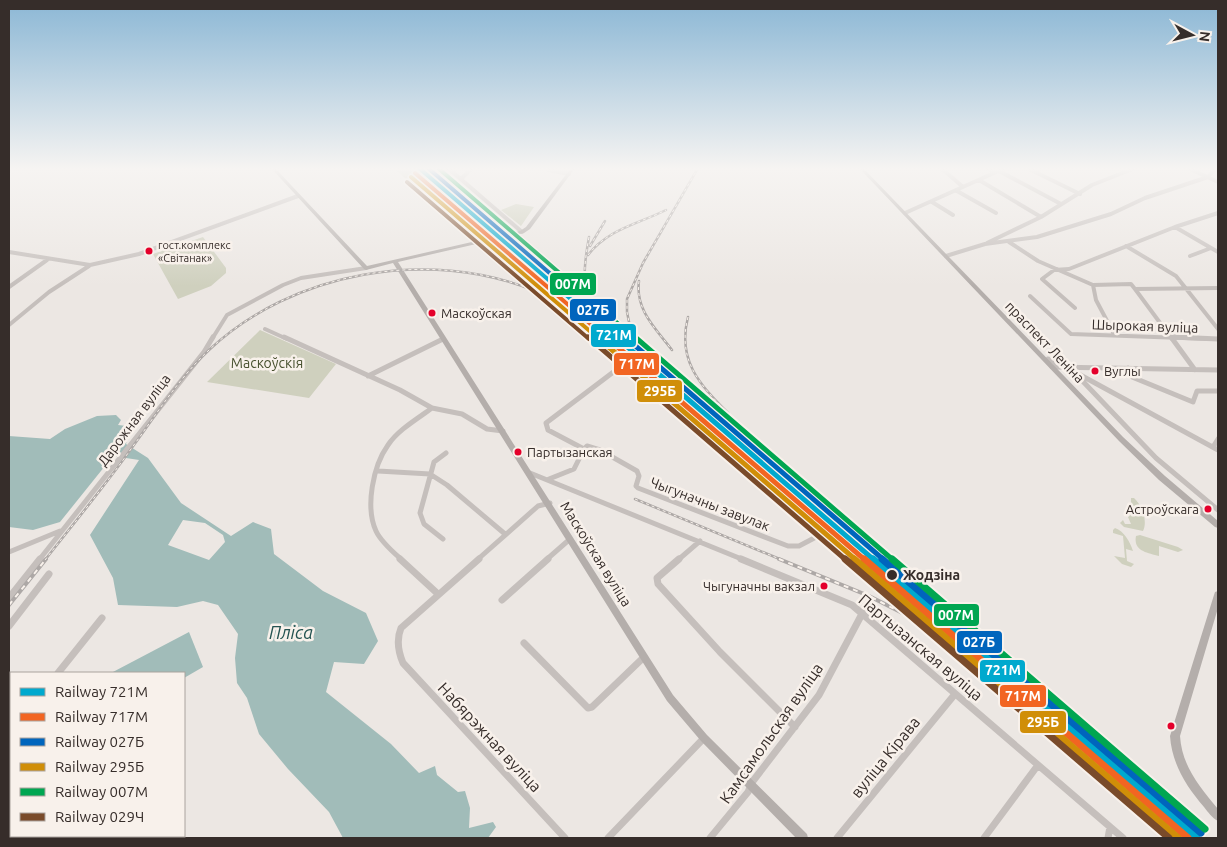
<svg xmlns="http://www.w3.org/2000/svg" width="1227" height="847" font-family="Ubuntu,sans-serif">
<rect width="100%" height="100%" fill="#ece7e3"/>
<path fill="#cfd0be" d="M394 168H408L442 198 446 208 488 237 482 238 457 226Z
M427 168H434L501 223 495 224Z
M516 204 534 207 521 226 501 210Z
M203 237 226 268V273L211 286 178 299 153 254Z
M260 330 336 364 309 398 207 382Z
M1131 498H1134C1142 505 1148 521 1143 531L1124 527 1120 523 1123 520 1125 524H1131L1128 517 1132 514 1138 515 1137 508 1131 506Z
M1115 528C1124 531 1130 542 1133 551L1126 549 1127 561 1134 564 1131 567 1122 564 1114 556 1125 558 1123 536 1113 533V530Z
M1140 535 1178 547 1183 550 1178 552 1159 546V556C1147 553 1133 551 1136 536Z"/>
<path fill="#a1bcb9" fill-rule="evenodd" d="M116 415 121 420 118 425 127 426 129 432 126 444 148 458 181 503 231 536 253 522 271 529 274 554 323 591 366 613 378 641 364 664 334 662 326 692 391 744 419 773 435 766 437 775 458 792 465 791 470 808 469 828 493 822 496 827 488 838H343L329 812 288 769 259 734 247 698 237 683 235 658 238 634 218 605 203 601 177 607 118 605 113 578 90 535 139 460 113 456 60 522 33 530 9 527V436L50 439 65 429 97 416ZM183 520 205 523 223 535 225 542 209 560 168 545Z
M189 632 203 667 184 678V673H111Z"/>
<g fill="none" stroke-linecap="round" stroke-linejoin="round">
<path stroke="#c5bfbc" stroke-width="4" d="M448 168 522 232
M550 168 549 170 569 174
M941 168 963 187
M988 168 995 172
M1027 168 1080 194
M1188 168 1218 182
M999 171 1061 204
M461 179 472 168
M979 180 1041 217
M957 191 996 213
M932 202 953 215
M905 213 1005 168
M1175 227 1218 252
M1009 242 1038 261 1093 285 1131 284 1135 289 1218 288
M987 243 1041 217 1092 185 1135 168
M1126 246 1176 276 1218 329
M9 252 90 265 139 254 298 196
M946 256 985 244 1037 237 1111 214 1145 198 1208 177 1216 168
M1190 256 1211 248
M1093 285 1096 300 1114 334
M9 287 47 260
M1135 289 1172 339
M1030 296 1071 334 1210 339
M1075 308 1042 279 1054 270 1069 269 1175 227 1218 213
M9 325 49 292 89 266
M265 329 287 339
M212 339 227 315 283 285 301 278 366 268"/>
<path stroke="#c5bfbc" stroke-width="5" d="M284 337 400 390 432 408 462 414 487 429 503 431
M1171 337 1195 370
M1174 337 1218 339
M1048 359 1060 365
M1071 366 1073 371 1218 450
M1052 367 1218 370
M1128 368 1132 377 1193 402 1197 391H1218
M1073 371 1156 458 1218 510
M368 376 443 339
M1213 447 1218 439
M584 449 587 446 600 450 637 471 639 476 636 486 638 488 788 546H799L818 536
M378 471 430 474 447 485 505 534
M530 473 744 560
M549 479 574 469 584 449 548 430 546 423 620 367
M443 539 424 524 420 513 434 462 446 453
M9 552 60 531
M39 560 204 352 213 337
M402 560C393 552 381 542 376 531 365 507 373 466 388 445 398 430 417 419 432 408
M477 560 538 506 550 503
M546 560 570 539
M678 560 700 541"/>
<path stroke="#c5bfbc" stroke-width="7" d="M400 559 438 594
M479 559 401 628C396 640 398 651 403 663L565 838
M679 559 657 578 658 584 720 652 795 727
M741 559 852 605 1123 838
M9 598 40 559
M502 600 548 559
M9 626 49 574
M524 643 588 708 592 707 643 658
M58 673 102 618
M9 720 11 721
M608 838 704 738
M710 838 748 792 753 781 819 695 863 612
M837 838 955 694
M984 838 1038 765
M1108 838 1110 827"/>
<path fill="#b4aeab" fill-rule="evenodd" d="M271 168H275L367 266 520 231 526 227 571 168H575L530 229 524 233 398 262 673 695 707 735 807 834 808 838H796L701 741 667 701 393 263 366 270 364 269Z
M859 168H863L1123 437 1165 476 1218 521V528L1215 527 1159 480 1119 441Z
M1218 591V608L1180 736C1182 766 1199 786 1218 809V821C1212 818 1208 812 1204 807 1186 786 1172 764 1170 736L1214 595 1215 592Z"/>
<defs>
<path id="rail-far1" d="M698 168 643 263 627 299V312L629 322 643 344 716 403
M589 237C580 286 583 304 621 338
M590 246 605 221
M588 255C608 229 638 224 666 210
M639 281C635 310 656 329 672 350
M688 317C677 360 699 384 728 413
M635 499 782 560
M45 560C74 523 104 487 131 449 156 415 178 379 209 350 292 272 429 247 535 291 585 312 627 352 668 387"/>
<path id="rail" d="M779 559 869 596 926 625 964 651 1107 775 1188 838
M9 605 46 559"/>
</defs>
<use href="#rail-far1" stroke="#ada8a6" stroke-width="2.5"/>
<use href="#rail" stroke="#ada8a6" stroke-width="4"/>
<use href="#rail-far1" stroke="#f8f1eb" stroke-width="1" stroke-dasharray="3" stroke-linecap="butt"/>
<use href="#rail" stroke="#f8f1eb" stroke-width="2" stroke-dasharray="5" stroke-linecap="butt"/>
<defs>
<path id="rail-1-far2" d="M419 168 617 339"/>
<path id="rail-1-far1" d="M616 337 874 560"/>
<path id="rail-1" d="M873 559 1197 838"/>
<path id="rail-2-far2" d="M415 173 608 339"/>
<path id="rail-2-far1" d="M606 337 865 560"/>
<path id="rail-2" d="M864 559 1188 838"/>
<path id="rail-3-far2" d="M428 168 626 339"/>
<path id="rail-3-far1" d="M625 337 884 560"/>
<path id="rail-3" d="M882 559 1201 833"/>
<path id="rail-4-far2" d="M411 177 599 339"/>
<path id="rail-4-far1" d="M597 337 856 560"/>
<path id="rail-4" d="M854 559 1178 838"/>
<path id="rail-5-far2" d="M438 168 636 339"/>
<path id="rail-5-far1" d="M635 337 893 560"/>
<path id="rail-5" d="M892 559 1205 829"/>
<path id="rail-6-far2" d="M407 182 589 339"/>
<path id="rail-6-far1" d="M588 337 846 560"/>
<path id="rail-6" d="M845 559 1169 838"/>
</defs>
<use href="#rail-1-far2" stroke="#f8f1eb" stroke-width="7"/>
<use href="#rail-1-far1" stroke="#f8f1eb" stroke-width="9"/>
<use href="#rail-1" stroke="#f8f1eb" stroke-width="11"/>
<use href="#rail-2-far2" stroke="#f8f1eb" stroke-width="7"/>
<use href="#rail-2-far1" stroke="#f8f1eb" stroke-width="9"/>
<use href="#rail-2" stroke="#f8f1eb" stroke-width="11"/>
<use href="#rail-3-far2" stroke="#f8f1eb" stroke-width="7"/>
<use href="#rail-3-far1" stroke="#f8f1eb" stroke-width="9"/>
<use href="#rail-3" stroke="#f8f1eb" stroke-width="11"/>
<use href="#rail-4-far2" stroke="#f8f1eb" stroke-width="7"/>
<use href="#rail-4-far1" stroke="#f8f1eb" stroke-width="9"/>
<use href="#rail-4" stroke="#f8f1eb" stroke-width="11"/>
<use href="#rail-5-far2" stroke="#f8f1eb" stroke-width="7"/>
<use href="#rail-5-far1" stroke="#f8f1eb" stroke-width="9"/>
<use href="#rail-5" stroke="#f8f1eb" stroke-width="11"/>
<use href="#rail-6-far2" stroke="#f8f1eb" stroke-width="7"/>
<use href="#rail-6-far1" stroke="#f8f1eb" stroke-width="9"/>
<use href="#rail-6" stroke="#f8f1eb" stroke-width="11"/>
<use href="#rail-1-far2" stroke="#00a9ce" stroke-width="4"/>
<use href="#rail-1-far1" stroke="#00a9ce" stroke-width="5"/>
<use href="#rail-1" stroke="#00a9ce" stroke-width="7"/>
<use href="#rail-2-far2" stroke="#f26522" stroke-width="4"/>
<use href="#rail-2-far1" stroke="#f26522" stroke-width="5"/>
<use href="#rail-2" stroke="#f26522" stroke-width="7"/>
<use href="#rail-3-far2" stroke="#0065bd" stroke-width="4"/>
<use href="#rail-3-far1" stroke="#0065bd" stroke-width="5"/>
<use href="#rail-3" stroke="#0065bd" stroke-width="7"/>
<use href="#rail-4-far2" stroke="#d08e08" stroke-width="4"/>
<use href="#rail-4-far1" stroke="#d08e08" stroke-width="5"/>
<use href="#rail-4" stroke="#d08e08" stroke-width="7"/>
<use href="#rail-5-far2" stroke="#00a651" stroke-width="4"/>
<use href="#rail-5-far1" stroke="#00a651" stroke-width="5"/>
<use href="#rail-5" stroke="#00a651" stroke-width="7"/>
<use href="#rail-6-far2" stroke="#7a4b2a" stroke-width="4"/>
<use href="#rail-6-far1" stroke="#7a4b2a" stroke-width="5"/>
<use href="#rail-6" stroke="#7a4b2a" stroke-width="7"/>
</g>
<linearGradient id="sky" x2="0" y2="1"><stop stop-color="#8bb7d5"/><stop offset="0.59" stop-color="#f6f4f2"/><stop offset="1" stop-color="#f6f4f2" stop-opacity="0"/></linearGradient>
<rect width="1227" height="286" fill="url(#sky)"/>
<g fill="#e4002b" stroke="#f8f1eb" stroke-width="2">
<circle cx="149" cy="251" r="4.5"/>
<circle cx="432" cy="313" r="4.5"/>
<circle cx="1095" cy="371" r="4.5"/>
<circle cx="518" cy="452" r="4.5"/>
<circle cx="1208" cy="509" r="4.5"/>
<circle cx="824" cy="586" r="4.5"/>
<circle cx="1171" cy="726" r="4.5"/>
</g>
<circle fill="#362d2a" stroke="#f8f1eb" stroke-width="2" cx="892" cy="575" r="6"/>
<g text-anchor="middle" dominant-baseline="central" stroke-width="5" stroke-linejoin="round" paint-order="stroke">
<g font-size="11" fill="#362d2a" stroke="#f8f1eb" text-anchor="start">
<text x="158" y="245">гост.комплекс<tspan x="158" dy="13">«Світанак»</tspan></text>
</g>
<g font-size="13" fill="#362d2a" stroke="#f8f1eb" text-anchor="start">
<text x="441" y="313">Маскоўская</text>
<text x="1104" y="371">Вуглы</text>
<text x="527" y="452">Партызанская</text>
<text x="1199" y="509" text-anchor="end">Астроўскага</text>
<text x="815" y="586" text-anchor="end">Чыгуначны вакзал</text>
</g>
<g font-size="14" fill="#362d2a" stroke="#f8f1eb">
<text transform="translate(1145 326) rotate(2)">Шырокая вуліца</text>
<text transform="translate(1045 342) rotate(46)">праспект Леніна</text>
<text transform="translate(134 420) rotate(-53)">Дарожная вуліца</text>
<text transform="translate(710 504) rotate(21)">Чыгуначны завулак</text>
<text transform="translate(596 554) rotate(58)">Маскоўская вуліца</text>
</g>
<g font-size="14" fill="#495230" stroke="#f8f1eb">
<text x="267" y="363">Маскоўскія</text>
</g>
<g font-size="14" font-weight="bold" fill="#362d2a" stroke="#f8f1eb" text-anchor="start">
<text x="903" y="575">Жодзіна</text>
</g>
<g font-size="16" fill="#362d2a" stroke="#f8f1eb">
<text transform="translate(921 647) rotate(40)">Партызанская вуліца</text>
<text transform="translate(771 733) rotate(-55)">Камсамольская вуліца</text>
<text transform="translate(490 737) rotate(47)">Набярэжная вуліца</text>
<text transform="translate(885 757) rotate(-51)">вуліца Кірава</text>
</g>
<g font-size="18" font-style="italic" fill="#245351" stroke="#f8f1eb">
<text x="291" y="632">Пліса</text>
</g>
</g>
<g stroke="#f8f1eb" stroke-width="2">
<rect x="549" y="272" width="48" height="24" rx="5" fill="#00a651"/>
<rect x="569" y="298" width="48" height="24" rx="5" fill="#0065bd"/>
<rect x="590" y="323" width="47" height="25" rx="5" fill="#00a9ce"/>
<rect x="613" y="352" width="47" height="24" rx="5" fill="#f26522"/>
<rect x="636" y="379" width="47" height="24" rx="5" fill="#d08e08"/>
<rect x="933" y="603" width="47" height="24" rx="5" fill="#00a651"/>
<rect x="956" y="630" width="47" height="24" rx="5" fill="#0065bd"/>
<rect x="979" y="659" width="47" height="24" rx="5" fill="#00a9ce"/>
<rect x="999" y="684" width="48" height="24" rx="5" fill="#f26522"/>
<rect x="1019" y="710" width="48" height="24" rx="5" fill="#d08e08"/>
</g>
<g font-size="14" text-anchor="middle" font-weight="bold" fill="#fff">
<text x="573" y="289">007М</text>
<text x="593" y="315">027Б</text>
<text x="614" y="340">721М</text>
<text x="637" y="369">717М</text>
<text x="660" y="396">295Б</text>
<text x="956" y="620">007М</text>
<text x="979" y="647">027Б</text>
<text x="1003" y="675">721М</text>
<text x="1023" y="701">717М</text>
<text x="1043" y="727">295Б</text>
</g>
<rect width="1227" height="847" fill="none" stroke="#362d2a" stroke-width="20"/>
<rect x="10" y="672" width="175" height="165" fill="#f8f1eb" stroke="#aaa39e"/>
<rect x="20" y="688" width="25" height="8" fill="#00a9ce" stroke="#aaa39e"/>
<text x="55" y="697" font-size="15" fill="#362d2a">Railway 721М</text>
<rect x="20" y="713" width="25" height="8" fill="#f26522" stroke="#aaa39e"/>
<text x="55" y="722" font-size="15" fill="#362d2a">Railway 717М</text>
<rect x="20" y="738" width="25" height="8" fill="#0065bd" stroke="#aaa39e"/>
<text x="55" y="747" font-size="15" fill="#362d2a">Railway 027Б</text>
<rect x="20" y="763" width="25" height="8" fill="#d08e08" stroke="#aaa39e"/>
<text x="55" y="772" font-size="15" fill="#362d2a">Railway 295Б</text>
<rect x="20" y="788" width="25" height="8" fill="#00a651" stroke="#aaa39e"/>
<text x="55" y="797" font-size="15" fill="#362d2a">Railway 007М</text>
<rect x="20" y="813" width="25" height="8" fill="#7a4b2a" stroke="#aaa39e"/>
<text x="55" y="822" font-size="15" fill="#362d2a">Railway 029Ч</text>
<g transform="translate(1192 35) rotate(97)" stroke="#f8f1eb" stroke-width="4" paint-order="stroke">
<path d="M0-4L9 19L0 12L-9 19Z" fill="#362d2a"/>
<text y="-8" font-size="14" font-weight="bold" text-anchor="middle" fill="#362d2a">N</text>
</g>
</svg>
